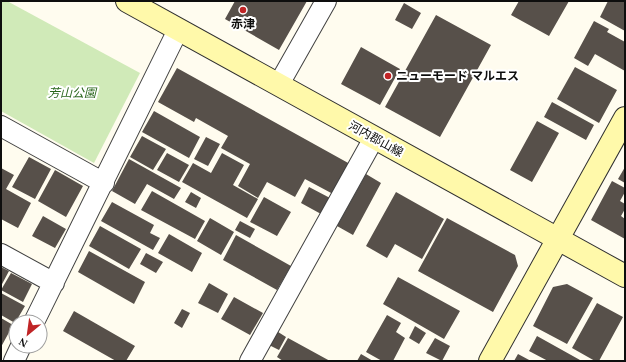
<svg xmlns="http://www.w3.org/2000/svg" width="626" height="362" font-family="'Times New Roman','Noto Sans JP',serif">
<rect width="100%" height="100%" fill="#fffcef"/>
<path fill="#d0eab8" d="M1 1H7L140 73 94 163 1 111Z"/>
<path fill="#57504a" d="M235 1H307L279 50 225 19Z
M519 1H569L549 36 511 15Z
M608 1H625V31L600 17Z
M404 3 421 13 412 29 395 20Z
M436 15 491 45 440 137 385 107Z
M594 21 609 29 607 32 625 42V71L595 54 588 66 574 58Z
M361 47 400 69 380 105 341 84Z
M575 67 617 90 599 123 557 99Z
M177 68 350 164 333 194 305 179 295 197 267 182 258 198 238 186 250 164 221 148 228 136 196 118 194 122 158 102Z
M552 102 594 125 586 140 544 117Z
M154 111 200 137 189 158 142 132Z
M537 121 559 133 532 182 510 170Z
M142 136 166 149 153 170 130 157Z
M206 137 220 144 208 166 194 159Z
M167 153 189 165 179 182 157 170Z
M222 153 244 165 233 185 258 199 247 218 182 182 193 163 211 173Z
M29 157 51 169 35 199 12 187Z
M129 159 181 188 174 199 147 184 135 204 112 191Z
M625 167V183L618 179Z
M1 168 14 175 6 189 31 203 18 228 1 219Z
M55 170 83 186 66 217 38 201Z
M366 174 381 183 353 235 337 226Z
M612 181 625 188V192L620 201 625 204V209L621 216 625 219V239L591 220Z
M309 187 330 198 321 214 301 203Z
M152 191 205 221 195 239 141 210Z
M191 192 201 198 196 208 185 202Z
M396 192 444 219 422 259 395 244 387 258 366 246Z
M264 197 291 212 277 236 250 222Z
M112 202 154 225 150 233 160 238 153 250 101 221Z
M43 216 66 229 55 248 32 236Z
M210 218 234 232 221 255 197 241Z
M447 218 515 255 518 266 493 312 418 271Z
M240 221 255 229 250 238 235 230Z
M100 226 141 249 129 269 89 246Z
M169 234 202 253 192 272 158 253Z
M236 235 291 266 277 290 223 260Z
M89 251 145 282 134 304 78 272Z
M146 253 163 262 156 273 140 264Z
M1 267 9 271 1 286Z
M11 273 32 284 23 302 1 290Z
M398 277 460 311 444 339 383 304Z
M209 283 228 294 218 313 198 303Z
M567 284 593 298 567 344 533 326 553 287Z
M1 293 25 306 15 323 1 315Z
M234 297 263 313 250 335 221 319Z
M597 303 623 317 599 361H595L572 348Z
M182 309 190 313 182 328 174 323Z
M74 311 135 346 126 361H116L63 331Z
M387 315 401 323 396 332 405 338 393 361H382L366 352Z
M1 318 13 325 1 347Z
M415 326 426 333 419 344 409 338Z
M275 330 286 337 279 350 267 344Z
M537 336 580 360 579 361H548L529 351Z
M288 338 330 361H283L277 357Z
M435 338 450 346 442 361 426 353Z
M361 354 373 361H357Z
M518 354 531 361H514Z"/>
<g fill="none" stroke-linecap="round" stroke-linejoin="round">
<defs>
<path id="street" d="M279 84 326 1
M1 126 104 183
M1 254 54 283
M34 322 178 30
M14 361 21 346
M250 361 374 138"/>
<path id="secondary" d="M127 1 625 276
M490 361 625 118"/>
</defs>
<use href="#street" stroke="#414141" stroke-width="22"/>
<use href="#secondary" stroke="#303030" stroke-width="24"/>
<use href="#street" stroke="#fff" stroke-width="20"/>
<use href="#secondary" stroke="#fff9aa" stroke-width="22"/>
</g>
<g fill="#c02426" stroke="#fff" stroke-width="1.5">
<circle cx="243" cy="10" r="4"/>
<circle cx="388" cy="76" r="4"/>
</g>
<g text-anchor="middle" dominant-baseline="central" stroke-width="4" stroke-linejoin="round" paint-order="stroke">
<g font-size="12" font-weight="bold" fill="#0e0e0e" stroke="#fff">
<text x="243" y="24">赤津</text>
<text x="396" y="76" text-anchor="start">ニューモード マルエス</text>
</g>
<g font-size="12" font-style="italic" fill="#2a671d" stroke="#fff">
<text x="72" y="93">芳山公園</text>
</g>
<g font-size="12" fill="#0e0e0e" stroke="#fff">
<text transform="translate(376 139) rotate(29)">河内郡山線</text>
</g>
</g>
<rect width="626" height="362" fill="none" stroke="#0e0e0e" stroke-width="4"/>
<g transform="translate(28 334) rotate(209)"><circle r="19" fill="#ffffff" stroke="#9f9f9f"/>
<path d="M0-3L7 15L0 10L-7 15Z" fill="#c02426"/>
<text y="-6" font-size="11" font-weight="bold" text-anchor="middle" fill="#0e0e0e">N</text>
</g>
</svg>
